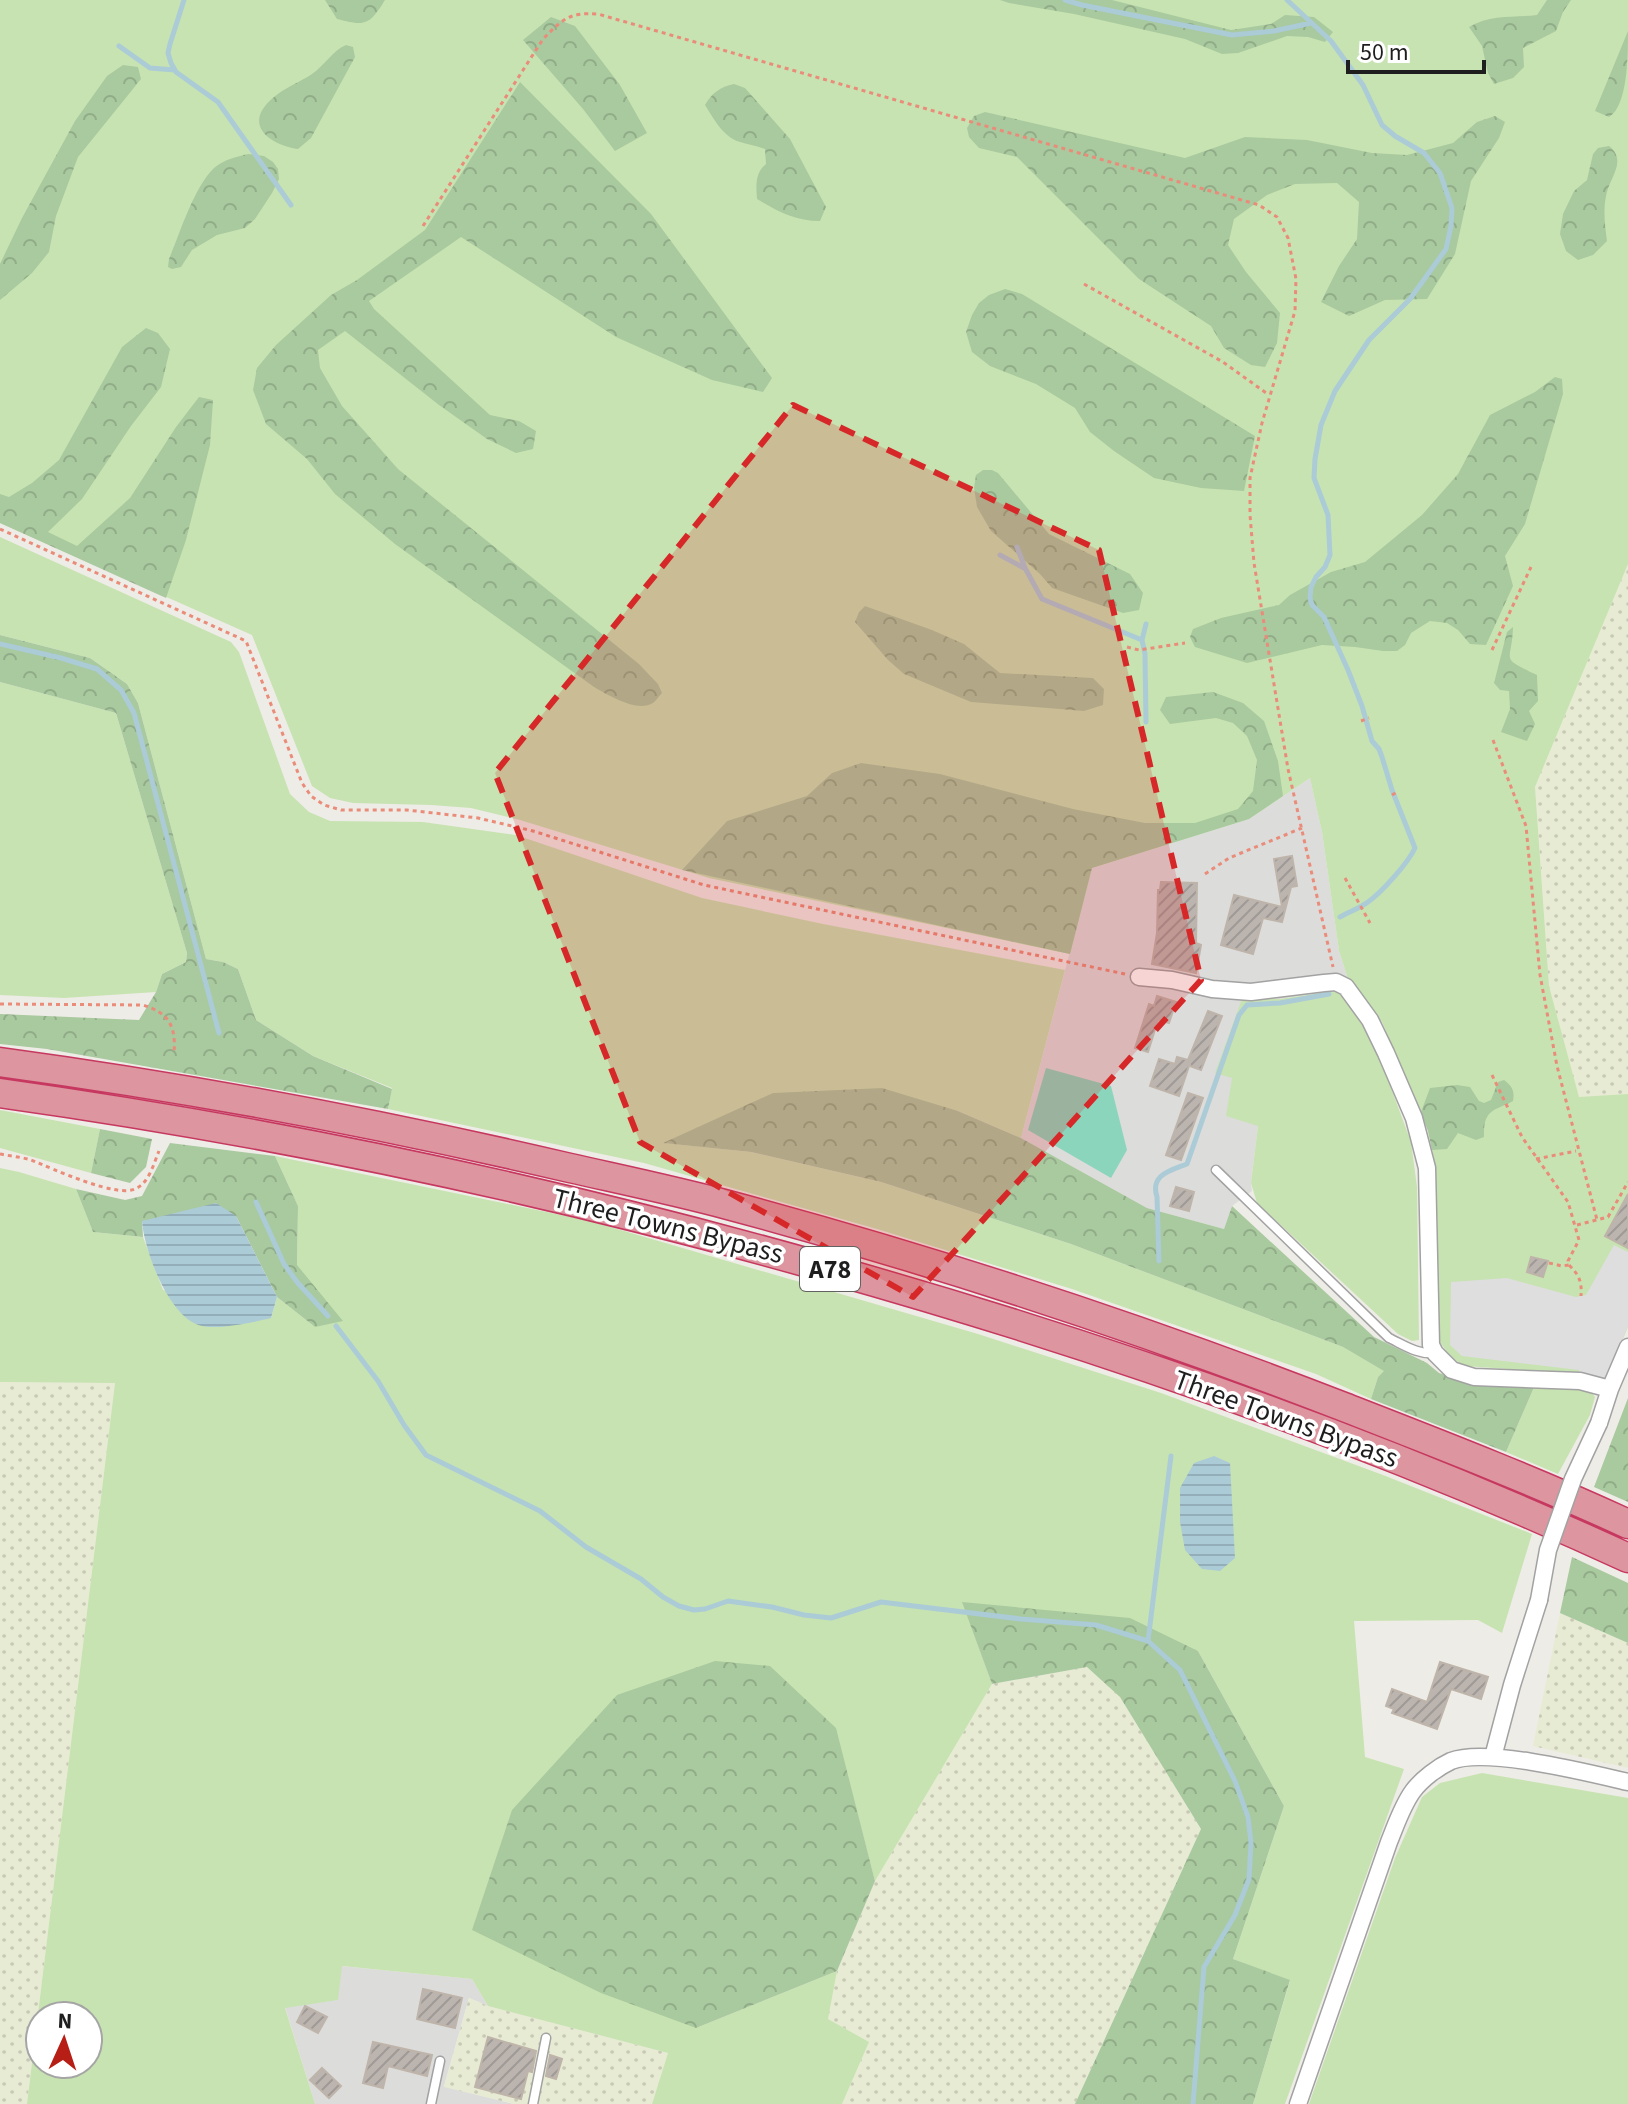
<svg xmlns="http://www.w3.org/2000/svg" width="1628" height="2104" font-family="'Source Sans 3',sans-serif">
<defs>
<pattern id="farmland-dots" width="8" height="8" patternUnits="userSpaceOnUse" patternTransform="scale(2)"><rect width="8" height="8" fill="#e8ebd3"/><path d="M2 2h.1M6 6h.1" fill="none" stroke="#c7c9b5" stroke-width="1.8" stroke-linecap="round"/></pattern>
<pattern id="forest-crowns" width="20" height="18" patternUnits="userSpaceOnUse" patternTransform="scale(2)"><rect width="20" height="18" fill="#a9c99f"/><path d="M2 6a3 3 0 1 1 6 0M12 15a3 3 0 1 1 6 0" fill="none" stroke="#91ac88"/></pattern>
<pattern id="water-rules" width="6" height="5" patternUnits="userSpaceOnUse" patternTransform="scale(2)"><rect width="6" height="5" fill="#abcbd7"/><path d="M0 2.5h6" fill="none" stroke="#93aeb8"/></pattern>
<pattern id="building-hatch" width="6" height="6" patternUnits="userSpaceOnUse" patternTransform="scale(2)"><rect width="6" height="6" fill="#bbb4af"/><path d="M-1 1l2-2M0 6l6-6M5 7l2-2" fill="none" stroke="#a09a96"/></pattern>
</defs>
<rect width="100%" height="100%" fill="#eeece6"/>
<path fill="#dcdcdb" d="M1310 778 1322 832 1339 951 1349 982 1333 991 1280 999 1242 1000 1233 1078 1258 1126 1251 1183 1252 1191 1232 1206 1224 1229 1147 1208 1021 1138 1092 868 1249 819Z
M341 1966 472 1979 488 2006 469 1998 444 2086 514 2104H315L285 2007 337 2000Z"/>
<path fill="url(#farmland-dots)" d="M1628 564V1094L1579 1098 1549 986 1535 787Z
M0 1382 115 1383 27 2104H0Z
M1560 1613 1628 1643V1768L1533 1746Z
M1088 1667 1120 1697 1201 1829 1075 2104H842L869 2042 828 2019 837 1971 875 1881 992 1684Z
M469 1998 488 2006 668 2053 652 2104H514L444 2087Z"/>
<path fill="#c7e3b1" fill-rule="evenodd" d="M0 0H1628V564L1535 787 1549 986 1579 1097 1628 1094V1327L1606 1378 1579 1374 1465 1366C1451 1359 1446 1351 1438 1339L1434 1158 1428 1131 1382 1022 1349 982 1339 951 1322 832 1310 778 1249 819 1092 868 1070 954 709 878 520 820 471 808 431 805 353 803 330 798 312 786 252 635 0 523Z
M0 537 231 642 239 652 290 794 309 812 330 821 423 822 516 835 702 898 823 924 1065 970 1021 1138 958 1111 665 1143 751 1152 881 1182 1071 1244 1343 1347 1385 1371 1378 1377 1371 1399 1316 1374 1072 1289 877 1229 644 1163 388 1109 392 1088 313 1056 256 1020 238 969 223 962 206 959 138 703 127 684 90 658 0 635Z
M0 682 116 713 187 953 186 962 162 974 156 992 64 998 0 995Z
M1333 991 1341 993 1347 997 1377 1050 1411 1142 1417 1187 1419 1340 1412 1341 1398 1334 1257 1203 1251 1183 1258 1126 1226 1116 1232 1078 1215 1073 1242 999H1280Z
M0 1110 100 1129 91 1173 0 1148Z
M275 1156 590 1221 978 1334 1161 1393 1383 1475 1532 1534 1502 1633 1478 1620 1354 1621 1365 1757 1404 1769 1285 2104H1253L1290 1981 1233 1959 1284 1806 1198 1651 963 1603 992 1684 875 1881 835 1728 696 2028 837 1971 828 2019 869 2042 842 2104H652L668 2053 488 2006 472 1979 342 1966 338 2000 285 2008 315 2104H27L115 1383 0 1382V1168L19 1172 76 1189 93 1232 143 1237 163 1290 271 1318 277 1297 315 1327 297 1265 298 1206ZM40 2016H88V2064H40Z
M1535 1385 1588 1388 1595 1397 1590 1415 1558 1474 1506 1452Z
M1482 1773 1628 1798V2104H1309L1395 1858 1422 1797 1440 1783Z"/>
<path fill="url(#forest-crowns)" d="M325 0H385C369 26 365 26 337 19Z
M1000 0H1112L1231 30 1271 24 1285 15 1314 17 1333 32 1325 42 1308 37 1287 36 1238 53 1222 54 1185 39 1074 14 1009 3Z
M1547 0H1571L1563 12 1556 31 1523 48 1524 67 1513 78 1494 84 1488 73 1482 46 1469 27C1491 14 1513 18 1537 15Z
M551 17 575 26 620 85 647 133 615 151 583 109 523 40Z
M1628 31C1628 55 1628 106 1609 117L1595 111Z
M346 45 353 47 355 57 311 138 298 149C267 144 242 123 274 97 286 87 300 82 312 74 325 65 332 51 346 45Z
M123 65 138 67 141 79 78 157 56 216 49 252 32 273 0 300V264L22 218 75 121 107 76Z
M520 82 651 214 772 378 763 392 712 380 616 337 461 237 369 301 374 309 490 415 519 421 536 431 533 449 516 453 487 439 439 405 345 331 318 350 320 368 342 406 398 469 639 664 658 684 662 693C659 696 656 701 653 703 637 713 608 695 594 687L395 544 335 494 307 459 266 424 253 390 257 368 276 345 331 295 357 280 425 230Z
M734 84 745 88 790 139 826 207 820 221C795 221 777 211 757 199 756 185 755 173 766 164L765 149C757 146 749 145 740 142 723 137 714 119 705 105 712 93 720 87 734 84Z
M985 112 1185 158 1245 137 1307 140 1372 153 1407 155 1453 143 1477 122 1495 116 1505 122 1499 138 1471 181 1455 254 1427 299 1385 300 1349 316 1321 302 1339 266 1357 239 1359 202 1337 183 1295 184 1267 195 1234 219 1228 245 1246 272 1280 313 1277 343 1265 367 1251 365 1224 348 1211 326 1139 279 1017 157 979 148 969 137 967 128 974 116Z
M1609 146C1628 161 1609 178 1606 196 1603 211 1605 226 1607 241L1593 255 1578 260 1566 251 1560 234 1563 214 1574 191 1587 180 1593 154 1598 148Z
M249 154 264 156 273 162 278 169 279 179 272 193 255 219 245 228 217 235 192 250 181 267 172 269 168 267 169 259C180 233 194 187 214 168 223 160 238 156 249 154Z
M1005 289 1022 294 1255 436 1244 491 1201 488 1154 478 1114 451 1090 432 1075 408 1036 384 990 366 972 352 966 332 972 315 979 303 989 295Z
M146 328 158 333 170 349 161 387 131 426 82 499 48 532 77 546 130 498 176 427 199 397 213 400 210 445 186 540 166 598 0 523V494L9 497 32 483 59 460 122 347Z
M1555 377 1562 379 1563 394 1525 524 1505 556 1513 586 1486 645 1470 644 1458 630 1447 623 1430 621 1411 633 1405 645 1397 651H1383L1355 647 1322 645 1247 663 1195 647 1190 637 1193 629 1221 618 1279 605 1290 595 1331 572 1365 562 1422 515 1458 474 1490 415 1535 392Z
M983 470H992L998 473 1049 534 1130 574 1143 593 1139 610 1123 613 1052 588 1040 574 991 531 977 507 974 488 976 475Z
M865 606 932 630 964 644 1000 673 1093 678 1104 689 1103 705 1084 711 971 702 904 674 888 660 855 622 859 612Z
M1513 627C1512 664 1498 656 1537 675L1538 701 1529 711 1535 724 1527 741 1501 732 1510 709 1509 691 1500 690 1494 683 1507 632Z
M0 635 90 658 127 684 138 703 206 959 223 962 238 969 256 1020 313 1056 392 1089 388 1109 47 1049 0 1044V1014L139 1020 156 992 162 974 186 962 187 953 116 713 0 682Z
M1213 692 1243 703 1264 721 1278 761 1283 796 1249 819 1092 868 1070 954 682 870 727 821 807 796 832 773 861 763 940 774 1073 809 1145 823H1195L1238 809 1253 791 1257 760 1247 736 1233 723 1216 718 1170 724 1160 710 1166 697Z
M1504 1080C1512 1086 1515 1091 1513 1101 1494 1111 1483 1109 1484 1137L1476 1140 1458 1133 1447 1149 1432 1150 1428 1131 1421 1112 1430 1088 1457 1085 1470 1087 1479 1101 1484 1103 1491 1100 1498 1082Z
M882 1088 958 1111 1021 1138 1147 1208 1224 1229 1232 1206 1374 1337 1427 1363 1439 1373 1461 1380 1535 1385 1506 1452 1371 1399 1378 1377 1384 1371 1343 1347 1071 1244 881 1182 751 1152 663 1143 773 1093Z
M100 1129 152 1139 146 1167 130 1183 91 1173Z
M170 1143 275 1156 298 1206 297 1265 343 1321 315 1327 277 1297 236 1216 142 1221 143 1237 93 1232 76 1189 125 1200 142 1196Z
M1628 1398V1502L1594 1487Z
M1572 1557 1628 1583V1643L1560 1613Z
M962 1602 1130 1618 1198 1651 1284 1806 1233 1959 1290 1980 1253 2104H1075L1201 1829 1120 1697 1087 1667 992 1684Z
M715 1661 770 1666 836 1728 875 1881 837 1971 696 2028 601 1993 472 1930 512 1810 617 1695Z"/>
<path fill="#8cd5bd" d="M1046 1068 1111 1086 1127 1150 1111 1178 1028 1130Z"/>
<path fill="#dedede" d="M1614 1245 1628 1252V1326L1606 1378 1579 1374V1370L1462 1356 1450 1345 1451 1282 1507 1278 1576 1297 1586 1295Z"/>
<path fill="url(#water-rules)" d="M216 1203 236 1216 277 1297 271 1318C255 1322 219 1330 202 1326 169 1319 144 1250 142 1221Z
M1214 1456 1230 1463 1235 1558 1220 1571 1202 1569 1185 1550 1180 1522V1488L1194 1463Z"/>
<g fill="none" stroke-linecap="round" stroke-linejoin="round">
<path stroke="#abcbd7" stroke-width="5" d="M184 0 170 44 168 53 171 63 176 72 218 102 291 205
M1065 0 1082 5 1232 35 1274 31 1311 23
M1287 0 1331 41 1363 85 1382 125 1395 136 1424 153 1440 173 1452 208 1451 226 1446 249 1410 299 1369 340 1335 391 1321 425 1315 459 1314 478 1328 515 1330 555 1325 567 1316 577 1311 587 1310 598 1312 605 1324 617 1348 670 1362 706 1372 741 1379 749 1382 757 1392 790 1415 848C1408 863 1382 892 1368 902 1360 908 1349 912 1340 917
M119 46 150 68 175 70
M1017 547 1025 568 1042 599 1142 640
M1000 555 1024 568
M1146 624 1142 640 1145 654 1146 722
M0 644 61 658 97 669 121 690 134 713 219 1033
M256 1202 284 1264 297 1282 328 1316
M1159 1261 1157 1197C1150 1175 1169 1171 1187 1164L1239 1015 1247 1005 1280 1003 1329 994
M336 1326 378 1381 404 1425 426 1455 540 1511 586 1547 641 1579 663 1597 679 1606 694 1610 705 1609 728 1601 772 1607 804 1615 831 1618 881 1602 1021 1619 1096 1625 1148 1641 1180 1670 1235 1781 1248 1817 1251 1843 1249 1879 1235 1915 1204 1967 1193 2104
M1148 1641 1171 1456"/>
</g>
<path fill="url(#building-hatch)" stroke="#beb4aa" stroke-width="2" d="M1292 856 1297 886 1291 887 1282 922 1263 918 1253 954 1221 945 1234 895 1282 907 1274 859Z
M1161 882 1197 883 1196 943 1201 945 1196 973 1152 964 1157 933 1158 890H1160Z
M1157 996 1176 1002 1169 1023 1158 1020 1148 1052 1135 1048 1149 1004 1154 1006Z
M1208 1011 1222 1016 1201 1070 1190 1066V1063L1179 1096 1150 1086 1159 1059 1175 1064 1177 1057 1188 1060Z
M1188 1093 1203 1098 1181 1160 1166 1155Z
M1176 1187 1194 1192 1189 1211 1170 1206Z
M1628 1194V1248L1605 1236Z
M1531 1257 1548 1261 1543 1277 1527 1272Z
M1440 1662 1488 1677 1481 1699 1451 1689 1437 1729 1392 1713 1394 1709 1386 1706 1392 1689 1427 1702Z
M423 1989 462 1998 455 2028 417 2019Z
M305 2006 327 2017 318 2033 297 2022Z
M488 2037 536 2051 532 2072 528 2071 521 2099 475 2087Z
M373 2042 432 2055 427 2076 388 2066 383 2088 363 2083Z
M550 2055 562 2059 556 2079 546 2076Z
M322 2068 341 2086 329 2098 310 2080Z"/>
<g fill="none" stroke-linecap="round" stroke-linejoin="round">
<defs>
<path id="lane" d="M1216 1170 1389 1338C1404 1345 1418 1355 1435 1353
M431 2104 440 2061
M533 2104 546 2038"/>
<path id="street" d="M1139 977 1172 980 1212 989 1251 992 1324 983 1336 982 1346 987 1370 1020 1386 1053 1414 1118 1427 1168 1431 1345 1435 1353 1452 1370 1474 1377 1580 1381 1610 1389 1599 1423
M1610 1389 1628 1347
M1493 1757 1512 1685 1539 1600
M1298 2104 1389 1842C1396 1825 1402 1806 1413 1791 1422 1779 1438 1767 1451 1761 1486 1747 1589 1773 1628 1782"/>
<path id="highway" d="M0 1062C192 1088 382 1124 570 1168 623 1180 676 1191 728 1205 937 1261 1143 1329 1344 1407 1439 1444 1535 1481 1628 1524
M0 1093C279 1132 555 1191 826 1268 1100 1345 1370 1439 1628 1558"/>
</defs>
<use href="#lane" stroke="#a2a2a2" stroke-width="11"/>
<use href="#street" stroke="#a2a2a2" stroke-width="19"/>
<use href="#highway" stroke="#c73861" stroke-width="31"/>
<path stroke="#ea8c7a" stroke-width="3" stroke-dasharray="4 4" stroke-linecap="butt" d="M423 226 543 39C563 19 569 12 598 14L1259 205 1277 217 1288 238 1296 279 1295 311 1262 423 1250 478V515L1254 563 1288 769 1333 967
M1084 284 1223 362 1269 395
M0 529 246 641 302 783 311 796 324 805 341 810H407L478 818 533 831 704 885 1125 974
M1127 647 1139 650 1185 643
M1492 650 1531 567
M1361 721 1369 718
M1493 740 1526 826 1540 975 1557 1066 1597 1220
M1392 795 1397 792
M1205 874 1229 858 1302 828
M1345 878 1370 923
M0 1004 143 1005C169 1013 176 1026 174 1053
M1492 1075 1522 1137 1568 1202 1579 1240 1568 1261 1569 1265C1579 1275 1582 1281 1581 1296
M0 1154C10 1156 21 1157 31 1160 52 1168 119 1200 137 1188 149 1182 154 1163 159 1151
M1536 1159 1576 1151
M1577 1225 1608 1217 1628 1182
M1549 1263 1562 1266 1569 1265"/>
<use href="#lane" stroke="#fff" stroke-width="8"/>
<use href="#street" stroke="#fff" stroke-width="16"/>
<use href="#highway" stroke="#dd969f" stroke-width="28"/>
<defs>
<path id="street-bridge" d="M1539 1600 1548 1550 1573 1479 1599 1423"/>
</defs>
<use href="#street-bridge" stroke="#a2a2a2" stroke-width="19" stroke-linecap="butt"/>
<use href="#street-bridge" stroke="#fff" stroke-width="16"/>
</g>
<path fill="#d62828" fill-opacity="0.2" stroke="#d62828" stroke-width="6" stroke-dasharray="16 10" stroke-linejoin="round" d="M793 405 1099 550 1201 980 913 1297 640 1142 495 773Z"/>
<g text-anchor="middle" dominant-baseline="central" stroke-width="7" stroke-linejoin="round" paint-order="stroke">
<rect fill="#fff" stroke="#626262" stroke-width="2" x="800" y="1247" width="60" height="44" rx="6"/>
<g font-size="26" font-weight="bold" fill="#1e1e1e">
<text x="830" y="1269">A78</text>
</g>
<g font-size="28" fill="#1e1e1e" stroke="#fff">
<text transform="translate(668 1226) rotate(14)">Three Towns Bypass</text>
<text transform="translate(1286 1419) rotate(20)">Three Towns Bypass</text>
</g>
</g>
<g transform="translate(64 2040) rotate(3)"><circle r="38" fill="#ffffff" stroke="#a5a5a5" stroke-width="2"/>
<path d="M0-6L14 30L0 20L-14 30Z" fill="#b71f16"/>
<text y="-12" font-size="22" font-weight="bold" text-anchor="middle" fill="#1e1e1e">N</text>
</g>
<path d="M1348 60v12h136v-12" fill="none" stroke="#1e1e1e" stroke-width="4"/>
<text x="1360" y="60" font-size="24" fill="#1e1e1e" stroke="#ffffff" stroke-width="6" paint-order="stroke">50 m</text>
</svg>
